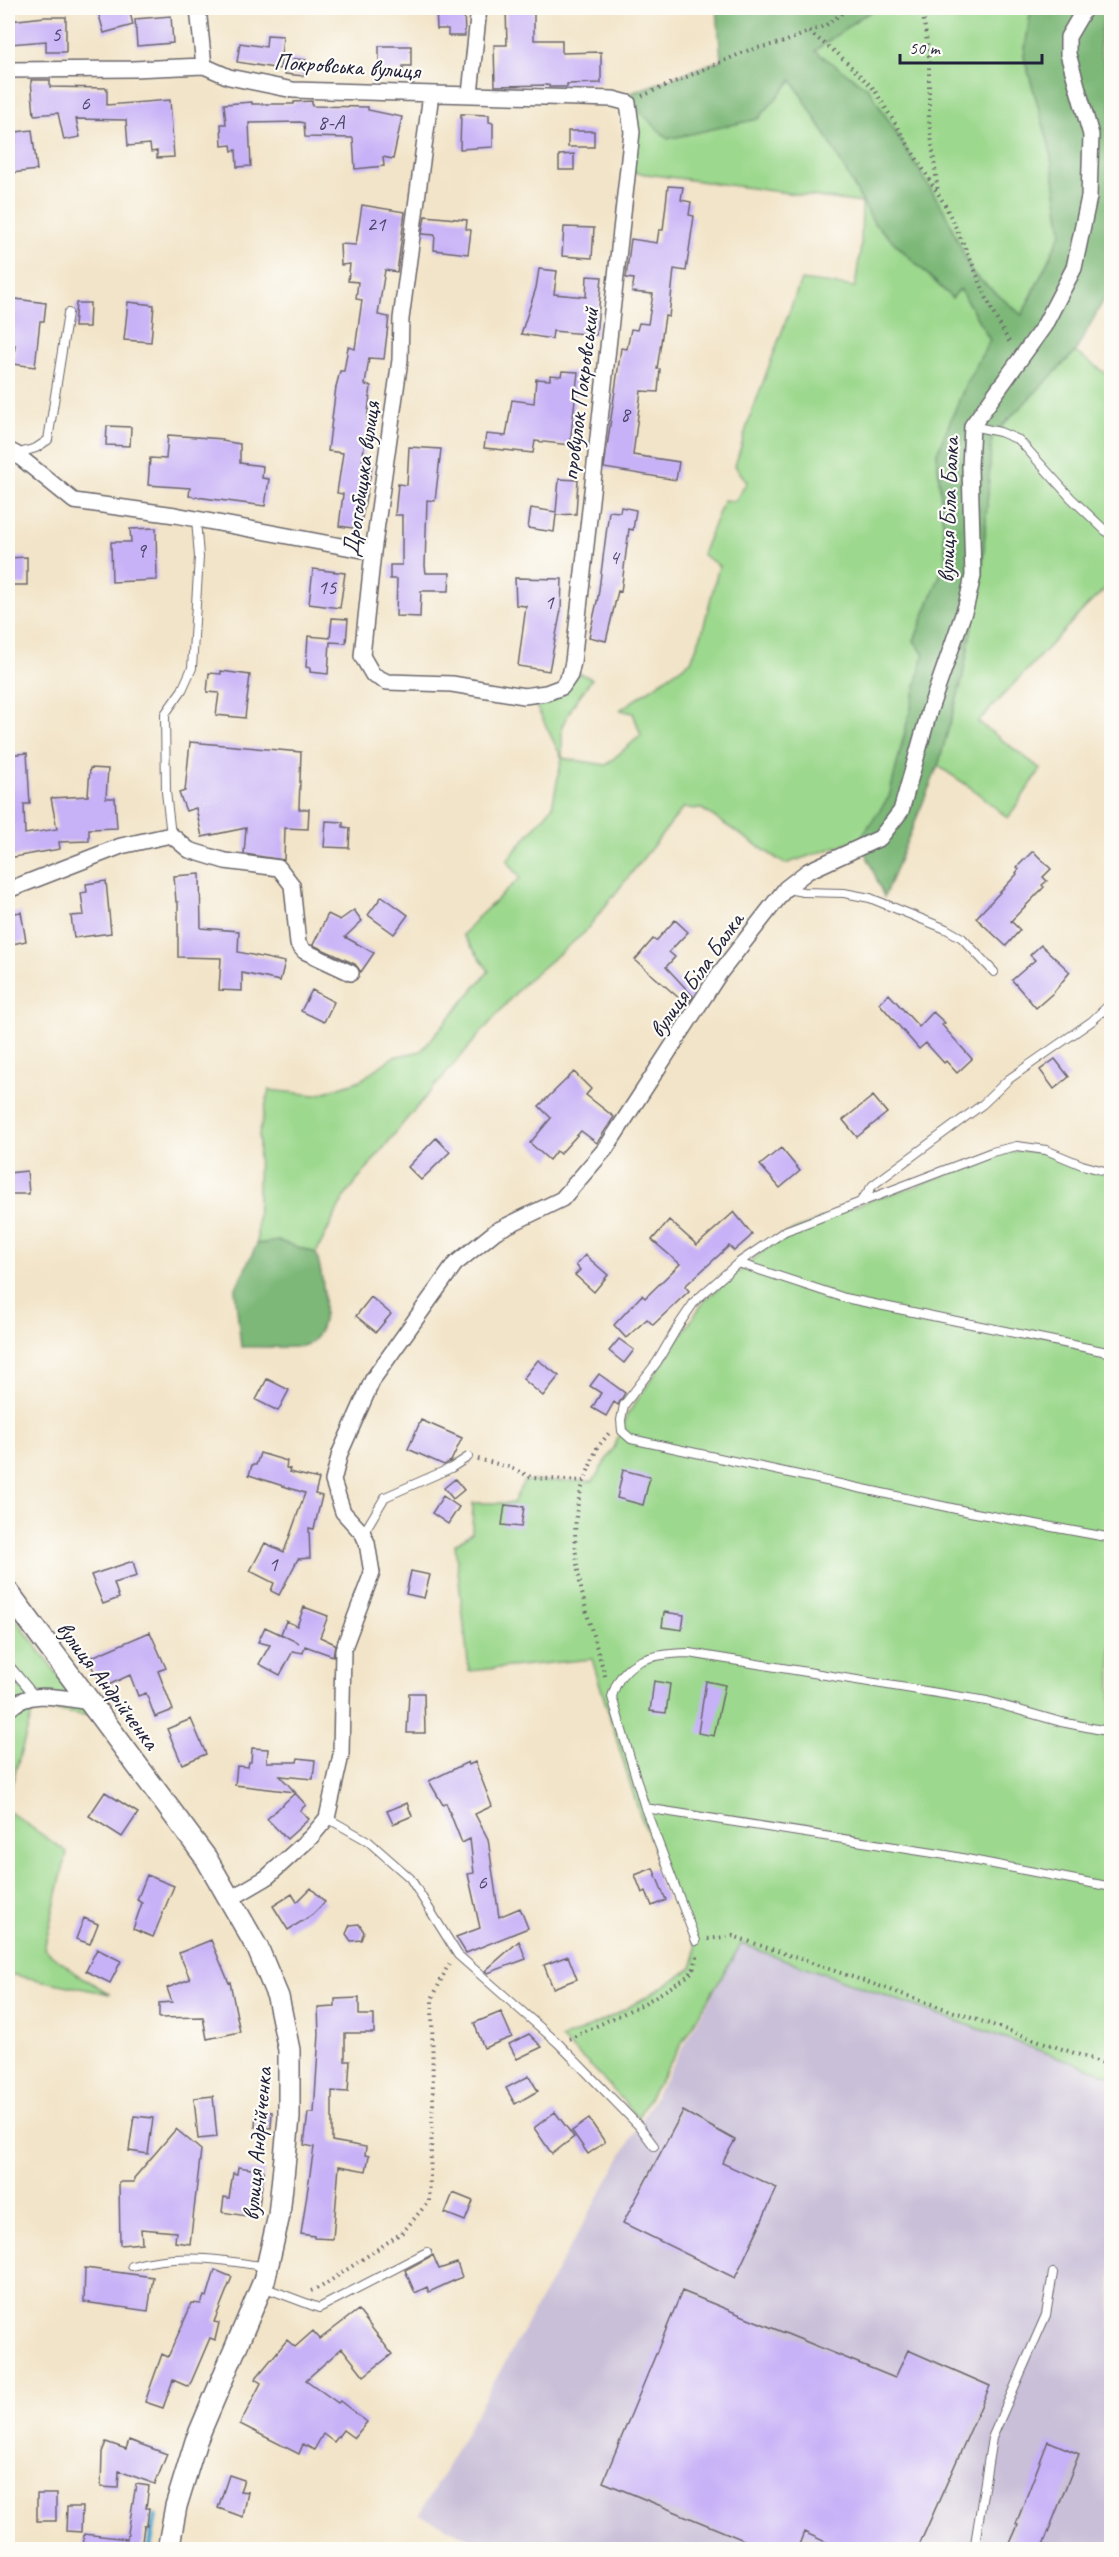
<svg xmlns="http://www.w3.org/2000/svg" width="1119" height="2557" font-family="Caveat,sans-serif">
<rect width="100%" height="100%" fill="#fdfcf7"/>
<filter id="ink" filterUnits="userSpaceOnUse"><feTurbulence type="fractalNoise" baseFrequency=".0167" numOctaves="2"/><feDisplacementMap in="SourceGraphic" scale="12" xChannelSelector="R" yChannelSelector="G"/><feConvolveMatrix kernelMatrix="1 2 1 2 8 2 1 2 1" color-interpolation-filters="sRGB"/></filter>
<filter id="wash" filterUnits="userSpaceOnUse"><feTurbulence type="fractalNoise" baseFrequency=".008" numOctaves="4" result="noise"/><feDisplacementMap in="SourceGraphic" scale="24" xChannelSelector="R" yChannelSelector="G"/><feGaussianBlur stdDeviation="1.35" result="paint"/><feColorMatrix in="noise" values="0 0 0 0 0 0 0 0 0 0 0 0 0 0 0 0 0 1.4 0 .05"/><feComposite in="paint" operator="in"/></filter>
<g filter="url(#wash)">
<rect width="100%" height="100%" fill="#f2e4c8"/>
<path fill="#c9bfd8" d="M741 1944 1111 2076V2549H492L419 2515Z"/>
<path fill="#9cd88d" stroke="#5f7d64" stroke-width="1.5" d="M880 8H1031L1024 57 1049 144 1062 232 1022 316 972 273 946 214 869 89 814 51 861 17Z
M792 80 827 137 874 223 952 298 960 289 990 340 965 386 937 453 946 560 914 641 924 654 889 797 860 839 785 864 702 809 683 808 584 933 525 982 405 1121 345 1196 316 1253 279 1241 257 1244 259 1135 269 1090 316 1095 361 1080 393 1057 421 1051 489 971 463 935 477 918 520 878 507 860 552 807 562 758 534 702 555 700 579 673 592 679 575 702 562 726V758L606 765 641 735 633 713 620 710 691 661 702 633 719 566 702 554 724 500 735 501 747 482 735 466 749 420 801 280 855 287 861 246 862 203 632 172 633 105 758 119Z
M1075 352 1111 377V583L1085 608 978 722 1041 769 1008 818 970 787 938 766 962 680 982 572 992 436Z
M1019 1150 1047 1153 1111 1176V2076L741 1944 638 2117 594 2069 561 2039C608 2022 650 1995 692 1968L695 1958V1946L639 1812 592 1659 469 1671 455 1544 472 1533 473 1503H513L524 1481H593L614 1448 627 1415 705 1300 771 1244 787 1233 868 1201 917 1186 993 1156Z
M8 1609 89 1716 34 1707 8 1797Z
M8 1811 67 1852 44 1949 80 1976 110 1994 8 1974Z"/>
<path fill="#7db878" stroke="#506d5a" stroke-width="1.5" d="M717 8H880L861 17 815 51 869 89 946 214 972 273 1022 315 1062 232 1049 144 1024 57 1031 8H1107C1097 42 1097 48 1111 81V287L1075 352 992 436 982 572 962 680 938 766 884 897 860 839 889 797 924 654 914 641 946 560 937 453 965 386 990 340 960 289 952 298 874 223 827 137 792 80 758 119 668 139 633 105 631 93 721 60Z
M279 1241 316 1253C323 1277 336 1337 302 1346 289 1349 256 1346 241 1347L235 1290 257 1244Z"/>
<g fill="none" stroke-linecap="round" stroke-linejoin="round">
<path stroke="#54a8cf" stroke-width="6" d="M149 2550 155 2516"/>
</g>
<g id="blocks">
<path fill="#c7b1f7" d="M97 8H129L133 25 104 33Z
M436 8H464L465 36H448V29H437Z
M506 8H534V40H562V53L601 52V83L567 84V87H549V85L495 86 494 45H507Z
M171 16 173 43 137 46 135 19Z
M45 17H66V52H46V41L10 44 9 21Z
M267 35 283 36 280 69 237 62 240 43 266 47Z
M379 46H411V66H403V71H379Z
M286 58 306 60 304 76 285 74Z
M31 80H50V87L107 88V105L170 100 174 157 157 158V151L151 152 150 144 128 146 126 120 76 119 80 137 64 140 58 113 34 115Z
M312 101V106L368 107V110L402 117 393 159 383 157 384 166 355 169 353 138 305 137 304 123 300 122 249 123 251 166 237 167 236 150 232 151 231 145 222 146 221 124H226L224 104 252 102V104H294V102Z
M461 114 489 115V122L493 123V147L460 149Z
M32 130 37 170 12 173 10 152 8 153V133Z
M568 131H594V147H568Z
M574 154V170H559V155Z
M668 186 683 187 681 200 691 202 689 215 694 216 686 271 674 269 669 317 665 316 657 369H660L658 392 641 391 633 455 679 462 676 480 604 468 621 348 627 349 631 329 637 330 639 323 648 324 653 294 632 292 634 279 626 278 631 239 657 243 659 230H663Z
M362 205 405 212 397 272 385 270 378 315 389 317 384 359 369 358 365 385 371 386 362 465 372 466 360 529 339 526 343 494 337 493 343 453 328 451 336 387 340 371H344L348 347 355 349 362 300 356 299 358 282 348 281 350 264 341 265 340 244 356 245Z
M425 216 467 220 466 229 471 230 468 254 434 250 435 235 422 234Z
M564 227 594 228 592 258 562 256Z
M539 269 557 271 554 294 586 297 587 276 602 277 596 335 553 331 552 339 521 334 536 288Z
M8 298 46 303 44 321H40L35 367 13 364 15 345H8Z
M128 302 154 305 151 342 124 340Z
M76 303H90L89 327H74Z
M562 371 578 372 570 445 535 441 533 453 484 448 486 434 506 436 512 400 534 403 536 379 550 380V375L561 376Z
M107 426 131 427 130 446 106 445Z
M168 435 223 439 222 441 240 444V463L263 466 262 478 269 479 265 506 189 496 190 488 148 485 150 458 166 459Z
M409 447 441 449 435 501 427 500 425 566 426 573H450L449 591H421L420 617 396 616 397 579H390V565H402V515H395L398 484 407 485Z
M559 479 578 480 576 514 556 515 554 532 528 528 531 508 556 512Z
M621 507 636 510 633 530 629 529 621 592 618 591 606 641 589 637 598 597 609 511 620 512Z
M156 528 157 580 112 582 111 542H131L130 529Z
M27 557V585H8V558Z
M313 569 345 573 340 608 309 604Z
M515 578 562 579 561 610 549 671 518 666 526 606 516 605Z
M332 618 348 619 346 643 330 642 328 674 310 672V668L306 667 308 636 330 638Z
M221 671 250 675 245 718 216 715 219 693 207 692 209 673 221 674Z
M190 742 301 752 299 809H309L308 829 285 828 284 860 244 854 246 828 202 837 196 808 186 811 179 793 185 791Z
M27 753 30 804H24L25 834 57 829 51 798 88 796 90 768 108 769 106 798H115L117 828 89 829V841L59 842 60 849 8 858V755Z
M326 821 343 822V827L350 828 349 848 324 847Z
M1033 851 1051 869 1043 877 1047 881 1042 885 1044 887 1011 921 1020 930 1006 946 976 918 1017 874 1016 873 1019 869 1017 867Z
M200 874 201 928 239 931 238 952 285 962 280 981 242 973V991L219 990 221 958 178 957V902H176L174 876Z
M106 881 111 933 74 938 71 916 84 915 81 893 87 892 86 884Z
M382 896 408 915 394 934 368 915Z
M354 910 362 921 345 937 374 953 361 972 355 964 313 945 328 914 340 920Z
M21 912 26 941 8 945V914Z
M675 920 688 932 669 952 675 957 666 967 693 996 687 1005 635 960 653 939 656 941Z
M1041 945 1070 972 1053 993 1036 1008 1012 980 1035 960 1030 955Z
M312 990 334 1002 324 1022 301 1011Z
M889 994 919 1027 933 1012 945 1023 942 1025 972 1059 957 1073 946 1061 944 1063 926 1043 919 1049 879 1003Z
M1055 1059 1069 1077 1054 1089 1040 1070Z
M574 1072 591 1089 586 1095 614 1117 597 1143 581 1131 560 1154 556 1151 549 1160 530 1143 551 1118 539 1106Z
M873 1096 887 1113 857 1137 843 1120Z
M436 1138 450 1152 421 1180 408 1167Z
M781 1148 800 1171 780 1188 760 1165Z
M27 1171 29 1194H8V1173Z
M734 1212 752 1234 750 1237 734 1251 729 1246 685 1286 689 1291 653 1325 647 1319 626 1338 614 1325 642 1295 645 1298 680 1264 652 1240 669 1220 697 1245Z
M585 1255 608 1275 594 1292 575 1275 580 1270 576 1265Z
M371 1297 391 1314 376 1332 356 1316Z
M619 1339 634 1350 624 1363 609 1351Z
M538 1360 559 1376 543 1396 523 1379Z
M599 1374 625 1393 618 1405 614 1402 606 1416 592 1408 601 1393 590 1386Z
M267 1379 289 1390 278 1411 256 1400Z
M421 1420 462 1438 451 1461 444 1465 408 1449Z
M260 1453 287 1461 286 1468 290 1469 289 1472 319 1479 315 1494 322 1496 314 1529 309 1528 310 1558 298 1559 279 1595 271 1591 274 1583 250 1571 265 1543 284 1552 305 1493 249 1475 252 1465H256Z
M623 1470 650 1477 643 1505 617 1498Z
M455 1479 464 1490 453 1499 444 1488Z
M443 1496 459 1507 448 1524 432 1513Z
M505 1505 524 1507 521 1527 502 1525Z
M133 1561 137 1576 114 1583 119 1598 103 1604 91 1575Z
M411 1571 430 1575 424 1598 406 1594Z
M304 1607 328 1616 320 1637 335 1644 333 1656 305 1646 303 1653 293 1651 280 1675 259 1664 270 1645 258 1642 265 1627 299 1643 281 1634 286 1621 297 1626Z
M664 1612 684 1615 682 1630 662 1627Z
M150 1632 166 1668 158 1671 173 1710 155 1717 146 1693 138 1696 130 1675 104 1687 87 1659Z
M654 1681 670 1684 666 1713 650 1711Z
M706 1681 725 1685 714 1736 698 1733Z
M409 1693H424L425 1733H407Z
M191 1719 206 1754 182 1764 167 1729Z
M252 1748 268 1749 267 1762H297L298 1758 315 1760 313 1779 280 1776 295 1792 235 1785 237 1766 248 1767 249 1762H251Z
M468 1762 469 1765 475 1762 492 1806 475 1814 488 1839 499 1917 520 1908 528 1928 466 1953 456 1937 480 1928 468 1874 474 1873 470 1839 462 1843 446 1803 443 1805 429 1781Z
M105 1792 138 1813 122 1837 89 1816Z
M295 1793 306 1805 300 1810 309 1819 287 1839 267 1819Z
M407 1803 412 1816 393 1824 387 1811Z
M653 1868 666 1900 652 1906 646 1891 642 1893 635 1875Z
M147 1875 174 1886 153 1937 133 1929 142 1903 137 1900Z
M311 1888 325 1902 312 1915 288 1930 273 1906 292 1894 297 1902Z
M84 1918 98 1924 90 1944 76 1939Z
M359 1924 364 1932 361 1940 351 1941 346 1934 350 1925Z
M211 1940 229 1983 230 1982 240 2032 207 2039 203 2017 159 2018V2003L172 2002 167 1988 190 1979 179 1953Z
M519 1941 526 1959 488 1973 485 1971Z
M97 1949 121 1961 110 1983 86 1971Z
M568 1956 577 1979 553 1988 544 1965Z
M359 1998V2015H374V2033H345V2061H350L348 2092 332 2091V2141L366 2147 365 2155 369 2156 366 2171 339 2166 333 2239 314 2238V2236L301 2234 314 2147 304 2145 308 2113H314L319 2034 318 2008 335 2007V1999Z
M501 2012 512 2037 484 2048 474 2023Z
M529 2034 542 2047 517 2059 509 2044Z
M529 2076 538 2091 515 2104 506 2088Z
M213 2096 217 2137 198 2139 194 2098Z
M256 2111 272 2112 271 2128 255 2127Z
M683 2111 735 2140 722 2163 777 2188 735 2278 623 2223Z
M555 2112 574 2137 552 2154 534 2128Z
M134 2116 153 2118 148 2154 129 2151Z
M589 2119 605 2142 588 2154 572 2131Z
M176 2129 201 2150 190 2244 175 2242 176 2232 141 2229 142 2243 120 2245 119 2182H134V2178Z
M238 2167 264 2171 259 2206 249 2204 246 2216 222 2212 224 2197 229 2198 233 2173 237 2174Z
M453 2193 473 2201 465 2221 445 2213Z
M433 2255 439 2269 457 2263 462 2277 429 2292 427 2287 415 2293 405 2270Z
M85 2268 153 2277 148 2311 84 2302Z
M215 2270 232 2277 214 2322 219 2323 215 2340 210 2338 189 2387 173 2380 163 2408 145 2402 162 2354 168 2357 192 2303 201 2304 204 2296 207 2297Z
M682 2291 895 2378 908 2350 990 2386 917 2550H843L804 2532 797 2550H768L603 2482Z
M358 2310 392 2354 364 2376 342 2348 306 2380 338 2403 340 2401 367 2422 354 2438 343 2430 334 2442 323 2434 314 2450 303 2444 299 2454 240 2424 261 2383 255 2379 287 2340 295 2347 313 2331 320 2339Z
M129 2440 167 2454 155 2484 119 2471 118 2488 101 2487 102 2452 106 2442 126 2449Z
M1048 2441 1079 2454 1041 2550H1007L1018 2525 1016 2524Z
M229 2475 244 2480 240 2491 248 2492 243 2517 218 2508Z
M136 2484 149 2486 146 2508H149L147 2526H144L141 2550H82L84 2534 127 2539Z
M37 2494H56V2521H37Z
M67 2507H82L81 2532 66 2531Z"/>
</g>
</g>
<g filter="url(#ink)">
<use href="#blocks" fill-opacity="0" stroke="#6b666c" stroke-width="1.5"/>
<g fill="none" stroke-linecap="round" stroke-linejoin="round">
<defs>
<path id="lane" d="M972 426 1000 432 1019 440 1071 498 1112 537
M16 454 36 448 48 440 68 313
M171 835 166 792 165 714 182 690 192 668 199 557 196 519
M787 889 803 892 844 893 870 898 946 929 962 938 994 972
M1112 1173 1082 1165 1046 1150 1017 1146 992 1152 785 1231 738 1263 695 1301 680 1323 657 1362 624 1405 621 1420 622 1431 631 1439 970 1512 1112 1538
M861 1201 873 1185 983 1104 1009 1079 1092 1021 1112 1002
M738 1263 845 1298 1112 1353
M363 1534 385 1497 451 1468 468 1457
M8 1664 34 1695
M645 1808 946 1855 1112 1887
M327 1818 368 1841 410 1878 458 1955 558 2043 639 2126 654 2146
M696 1941 645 1808 612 1697C622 1658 653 1654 689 1653L987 1701 1061 1722 1112 1732
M132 2266C177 2253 221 2259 266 2267
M263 2287 319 2308 427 2252
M974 2550 992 2438 1046 2315 1053 2273"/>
<path id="street" d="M198 8 204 66
M8 70 133 69 204 66 229 77 293 90 613 99 628 103 632 132 573 662 570 675 562 687 546 693 524 696 452 684 387 682 373 675 362 656 373 552 400 360 401 319 431 94
M470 94 479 8
M8 450 16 454 74 501 175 515 373 552
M8 890 121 846 171 835 189 850 225 861 279 868 292 885 298 944 304 951 351 973
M8 1710C29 1688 61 1698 89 1702
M230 1899 266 1878 311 1837 327 1818 341 1755 343 1650 372 1573 367 1543 363 1534 343 1512 333 1481 340 1453 373 1379 455 1264 496 1231 562 1199 606 1148 719 974 786 888 808 871 880 838 901 811 930 709 966 606 973 576 970 466 972 426 1044 326 1074 268 1089 197 1091 135 1068 54V37L1085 8"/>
<path id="secondary" d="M8 1592 206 1858 258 1949 278 1997 289 2050V2118L279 2215 264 2281 196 2441 176 2506 168 2550"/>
</defs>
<use href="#lane" stroke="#6b666c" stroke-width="10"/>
<use href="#street" stroke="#6b666c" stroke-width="18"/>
<use href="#secondary" stroke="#6b666c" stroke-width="24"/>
<path stroke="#6b666c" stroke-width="4" stroke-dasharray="1.5 4.5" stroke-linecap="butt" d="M922 8 929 56V120L938 192
M809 32 838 54 874 89 945 205 969 256 993 313 1011 345
M642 96 749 50 784 42 826 25 849 8
M478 1459 509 1467 533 1478 584 1481 597 1448 610 1432
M584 1481C561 1546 588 1616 606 1679
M708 1939 733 1936 1112 2066
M569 2039 643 2004 684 1979 693 1971 698 1953
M311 2291 321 2287 403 2232 429 2201 433 2104 432 1999 450 1961"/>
<use href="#lane" stroke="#fff" stroke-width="8"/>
<use href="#street" stroke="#fff" stroke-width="15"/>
<use href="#secondary" stroke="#fff" stroke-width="21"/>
</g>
</g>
<g text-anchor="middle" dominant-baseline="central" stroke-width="4.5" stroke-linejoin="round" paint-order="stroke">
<g font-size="21" fill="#4b466a">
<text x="56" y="34">5</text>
<text x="85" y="103">6</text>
<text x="331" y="122">8-А</text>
<text x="376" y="224">21</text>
<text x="625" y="414">8</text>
<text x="141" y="550">9</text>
<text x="614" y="557">4</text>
<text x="327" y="587">15</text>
<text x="549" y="602">1</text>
<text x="273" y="1564">1</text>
<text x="482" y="1882">6</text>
</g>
<g font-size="24" fill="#22223b" stroke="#fdfcf7">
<text transform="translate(347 66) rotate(4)">Покровська вулиця</text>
<text transform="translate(580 394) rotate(-83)">провулок Покровський</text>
<text transform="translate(361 479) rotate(-82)">Дрогобицька вулиця</text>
<text transform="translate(948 510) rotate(-88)">вулиця Біла Балка</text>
<text transform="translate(696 975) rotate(-55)">вулиця Біла Балка</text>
<text transform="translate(108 1685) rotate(53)">вулиця Андрійченка</text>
<text transform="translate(257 2144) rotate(-85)">вулиця Андрійченка</text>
</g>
</g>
<rect width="1119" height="2557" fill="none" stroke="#fdfcf7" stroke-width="30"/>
<path d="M900 54v9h142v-9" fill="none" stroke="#22223b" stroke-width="3"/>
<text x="909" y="54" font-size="18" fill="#22223b" stroke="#fdfcf7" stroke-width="4.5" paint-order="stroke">50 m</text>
</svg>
